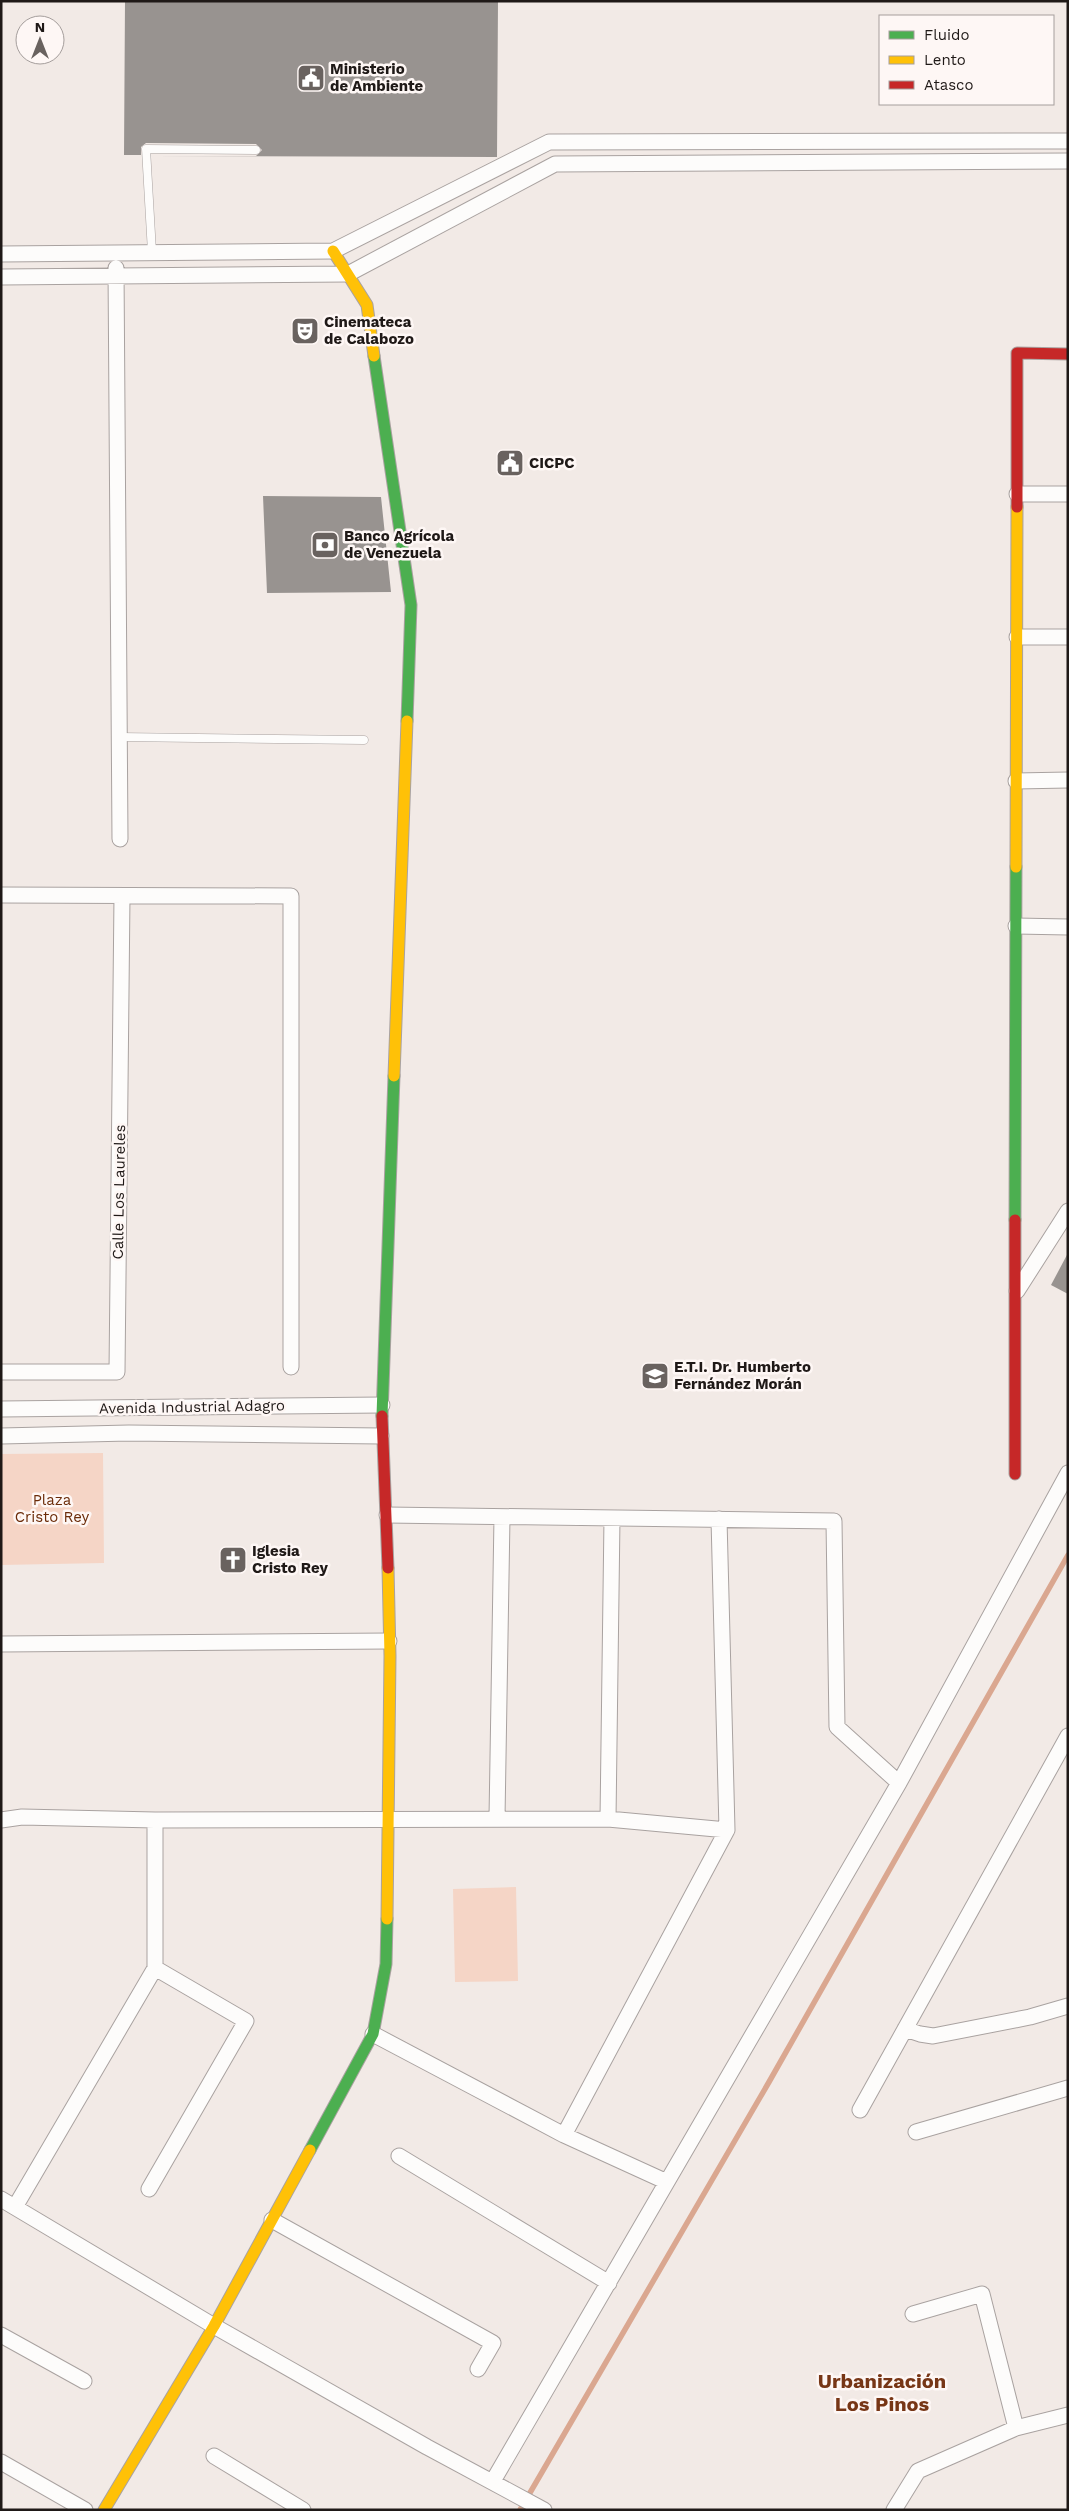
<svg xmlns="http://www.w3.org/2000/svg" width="1069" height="2511" font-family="'Work Sans',sans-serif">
<rect width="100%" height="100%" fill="#f2eae6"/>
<path fill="#f5d5c6" d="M103 1453 104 1563 1 1565V1454Z
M516 1887 518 1981 455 1982 453 1889Z"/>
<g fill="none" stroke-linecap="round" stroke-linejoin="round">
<path stroke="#daa790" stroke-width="5.5" d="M520 2510 769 2082 1068 1555"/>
</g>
<path fill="#989390" d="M125 1H498L497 157 152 156H256L262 150 256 144 146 143 141 147V155H124Z
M263 496 381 497 391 592 267 593Z
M1068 1253V1294L1051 1285Z"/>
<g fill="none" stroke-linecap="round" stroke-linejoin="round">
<defs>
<path id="lane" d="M152 252 146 149 256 150
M119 737 364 740"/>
<path id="street" d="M1 254 333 251 549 142 1068 141
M116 268 120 839
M1 277 348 274 555 164 1068 161
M1017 494H1068
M1017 637H1068
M1016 781 1068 780
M1 895 291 896V1367
M1016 926 1068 927
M1017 1291 1068 1211
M1 1372H117L122 896
M1 1409 382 1405
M1 1436 129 1433 381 1436
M387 1515 834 1521 837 1727 899 1783
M719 1519 727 1830
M1 1644 389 1641
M497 1818 502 1517
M608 1819 612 1518
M1 1820 22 1817 155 1820 608 1819 727 1830 564 2135
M905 2029 920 2034 933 2036 1030 2017 1068 2006
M373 2034 564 2135 667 2182
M860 2110 1068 1736
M916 2132 1068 2088
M399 2156 609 2283
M149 2189 246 2021 155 1968
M1 2199 214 2326 427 2447 544 2510
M15 2207 155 1968V1820
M272 2220 493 2343 478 2369
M913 2314 982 2294 1016 2428
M1 2335 84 2381
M214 2456 303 2510
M1 2462 85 2510
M493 2481 899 1783 1068 1473
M894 2510 918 2471 1016 2428 1068 2415"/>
<path id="fast" d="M374 356 411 605 407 721
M1015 1220 1016 867
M382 1416 394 1076
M310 2150 373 2034 386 1964 387 1919"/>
<path id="slow" d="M333 251 367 305 374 356
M1016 867 1017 507
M394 1076 407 721
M387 1919 390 1656 388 1568
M104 2510 214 2326 310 2150"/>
<path id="jam" d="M1017 507V353L1068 354
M382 1416 388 1568
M1015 1474V1220"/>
</defs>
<use href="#lane" stroke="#a9a2a0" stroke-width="9"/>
<use href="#street" stroke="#a9a2a0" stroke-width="17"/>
<use href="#fast" stroke="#a9a2a0" stroke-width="13"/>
<use href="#slow" stroke="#a9a2a0" stroke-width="13"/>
<use href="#jam" stroke="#a9a2a0" stroke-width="13"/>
<use href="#lane" stroke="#fdfcfb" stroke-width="8"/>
<use href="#street" stroke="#fdfcfb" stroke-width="15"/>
<use href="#fast" stroke="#4caf50" stroke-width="11"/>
<use href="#slow" stroke="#ffc107" stroke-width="11"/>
<use href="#jam" stroke="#c62828" stroke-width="11"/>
</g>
<defs>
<symbol id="civic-square" viewBox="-11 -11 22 22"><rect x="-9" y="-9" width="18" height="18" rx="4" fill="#69625f" stroke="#fef7f5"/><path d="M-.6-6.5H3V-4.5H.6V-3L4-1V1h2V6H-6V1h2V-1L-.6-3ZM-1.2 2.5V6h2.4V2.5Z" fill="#fff"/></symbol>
<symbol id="theatre-square" viewBox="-11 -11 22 22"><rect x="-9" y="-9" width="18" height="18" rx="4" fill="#69625f" stroke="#fef7f5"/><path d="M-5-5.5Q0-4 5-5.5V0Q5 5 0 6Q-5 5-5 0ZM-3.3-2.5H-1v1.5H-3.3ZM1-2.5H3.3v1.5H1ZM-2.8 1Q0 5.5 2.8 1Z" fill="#fff"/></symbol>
<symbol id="bank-square" viewBox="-11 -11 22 22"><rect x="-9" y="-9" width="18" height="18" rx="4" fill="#69625f" stroke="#fef7f5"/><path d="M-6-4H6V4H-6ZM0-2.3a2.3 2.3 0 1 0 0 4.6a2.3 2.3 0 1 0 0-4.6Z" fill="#fff"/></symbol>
<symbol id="school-square" viewBox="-11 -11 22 22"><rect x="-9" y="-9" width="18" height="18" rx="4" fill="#69625f" stroke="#fef7f5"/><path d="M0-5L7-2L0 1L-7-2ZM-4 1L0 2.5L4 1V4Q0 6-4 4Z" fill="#fff"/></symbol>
<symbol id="church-square" viewBox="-11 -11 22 22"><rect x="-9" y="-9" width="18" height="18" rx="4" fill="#69625f" stroke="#fef7f5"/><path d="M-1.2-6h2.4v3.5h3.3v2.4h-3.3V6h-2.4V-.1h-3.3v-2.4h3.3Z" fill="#fff"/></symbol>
</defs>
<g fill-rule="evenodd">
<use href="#civic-square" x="295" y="62" width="32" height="32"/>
<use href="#theatre-square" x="289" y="315" width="32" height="32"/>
<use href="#civic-square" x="494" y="447" width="32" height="32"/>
<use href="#bank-square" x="309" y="529" width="32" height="32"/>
<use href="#school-square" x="639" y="1360" width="32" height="32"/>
<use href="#church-square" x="217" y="1544" width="32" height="32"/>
</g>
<g text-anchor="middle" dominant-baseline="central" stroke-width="5" stroke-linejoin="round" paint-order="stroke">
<g font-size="15" font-weight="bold" fill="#1f1917" stroke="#fef7f5" text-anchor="start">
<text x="330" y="69">Ministerio<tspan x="330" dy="17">de Ambiente</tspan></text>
<text x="324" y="322">Cinemateca<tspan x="324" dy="17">de Calabozo</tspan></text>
<text x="529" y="463">CICPC</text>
<text x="344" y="536">Banco Agrícola<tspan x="344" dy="17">de Venezuela</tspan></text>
<text x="674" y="1367">E.T.I. Dr. Humberto<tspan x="674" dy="17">Fernández Morán</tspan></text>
<text x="252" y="1551">Iglesia<tspan x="252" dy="17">Cristo Rey</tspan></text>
</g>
<g font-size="15" fill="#1f1917" stroke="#fef7f5">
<text transform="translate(119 1192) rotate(-89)">Calle Los Laureles</text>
<text transform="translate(192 1407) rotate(-1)">Avenida Industrial Adagro</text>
</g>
<g font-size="15" fill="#6b2c09" stroke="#fef7f5">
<text x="52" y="1500">Plaza<tspan x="52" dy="17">Cristo Rey</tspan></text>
</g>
<g font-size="20" font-weight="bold" fill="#773616" stroke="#fef7f5">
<text x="882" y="2381">Urbanización<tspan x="882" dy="23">Los Pinos</tspan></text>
</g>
</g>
<rect width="1069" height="2511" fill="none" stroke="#1f1917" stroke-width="5"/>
<rect x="879" y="15" width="175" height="90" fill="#fef7f5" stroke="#a59e9c"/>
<rect x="889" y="31" width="25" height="8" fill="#4caf50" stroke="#a59e9c"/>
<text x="924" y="40" font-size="15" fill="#1f1917">Fluido</text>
<rect x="889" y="56" width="25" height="8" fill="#ffc107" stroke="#a59e9c"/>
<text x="924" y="65" font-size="15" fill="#1f1917">Lento</text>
<rect x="889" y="81" width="25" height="8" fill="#c62828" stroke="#a59e9c"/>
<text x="924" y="90" font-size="15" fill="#1f1917">Atasco</text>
<g transform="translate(40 40)"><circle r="24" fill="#fef7f5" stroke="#a59e9c"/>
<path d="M0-4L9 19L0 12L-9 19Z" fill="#69625f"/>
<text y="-8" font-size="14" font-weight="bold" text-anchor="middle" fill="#1f1917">N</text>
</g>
</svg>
